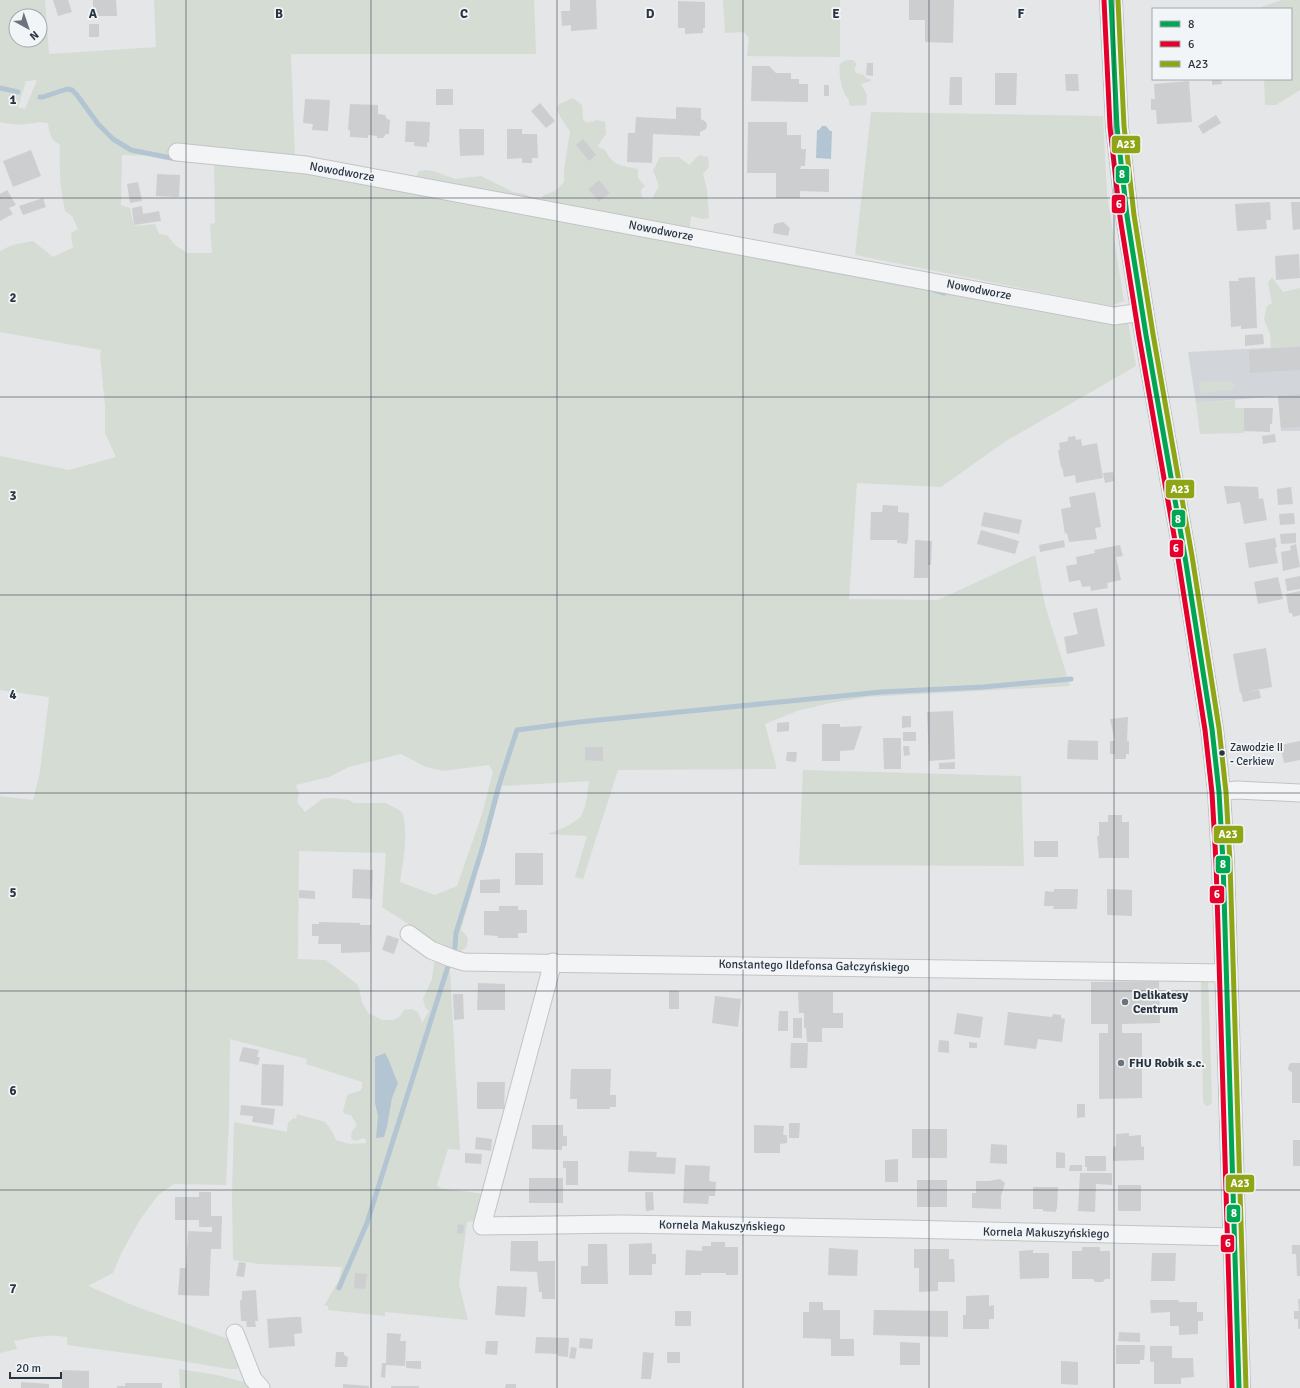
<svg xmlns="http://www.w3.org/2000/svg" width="1300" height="1388" font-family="Signika,sans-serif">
<rect width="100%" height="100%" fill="#e4e6e8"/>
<path fill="#d2d6db" d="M1300 346V431H1281L1278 396 1196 403 1188 352Z"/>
<path fill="#d5dcd4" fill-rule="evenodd" d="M0 0H45L49 54 156 47 154 0H534L536 54H291L295 160 122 155 121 205 130 208 134 226 155 224 159 234 167 235 175 245 187 253H212L210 224 215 223 214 158 414 180 419 171 427 170 436 172 455 179 481 176 513 192 525 194 531 197V204L536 206 544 195 555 191 564 182V169L570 131 564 123 556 109 559 104 573 98 582 105 583 119 586 123 597 120 605 122 606 134 600 142 598 147 605 150C614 167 621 165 638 169V178L645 186 641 190 642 198 652 199 659 186 653 170 660 157H679L689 165 699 155 708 157 709 167 703 174 707 189 709 218 702 219 691 216 689 232 1128 321 1136 366 1006 441 941 487 857 483 849 599 938 600 1035 555 1045 605 1070 686 867 697 831 703 797 711 765 724 777 769 618 770 583 879 575 877 587 836 547 834C556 831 575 824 581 816 587 806 587 793 589 781L502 786 461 930C469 938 469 938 466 948L459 952H444L413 927 382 907 386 853 299 851 298 959 326 960 358 985 362 1002 368 1013 382 1020H394L400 1016 404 1010 412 1009 418 1012 422 1023 429 1011 425 1007 423 999 432 979 434 963 439 959 450 972 460 1150 448 1149 437 1185 439 1188 484 1194 477 1221 467 1222 459 1284 468 1320 385 1312V1316L328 1310V1306H324L339 1280 342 1267 259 1264 233 1260 232 1197 234 1122 287 1132 288 1123 293 1118 296 1119 297 1114 325 1122 332 1131 336 1140 350 1144 366 1143V1140L364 1138 355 1141 351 1138 352 1131 357 1125 351 1115 345 1114 343 1111 347 1096 349 1094 360 1091 362 1088V1082L306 1064 307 1059 230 1039 229 1121 226 1185 174 1184 158 1195 139 1221 121 1254 113 1273 88 1286 137 1307 234 1341 244 1361 237 1369H229L170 1359 67 1345V1337C47 1334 34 1337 14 1341L17 1349 0 1353V796L33 800 40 772 49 697 0 690V456L69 470 116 457 105 433V405L100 356 101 350 0 332V251L12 245 33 241 53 257 74 247 72 244 71 233 78 229 72 216 65 211C60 189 59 168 60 145 51 140 49 133 48 123 38 121 36 123 26 124 17 125 8 124 0 122ZM16 16H40V40H16ZM37 80 25 109 18 107 26 81ZM599 180 610 193 599 201 588 189ZM401 754 426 767 443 771 489 765 493 772 482 814 457 886 435 895 400 882C403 862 409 831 402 812L386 803H354L349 800 332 798 322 799 305 812 297 802 299 794 296 785 329 777 349 767Z
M723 0H840V57L747 56 749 38 744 32 725 33Z
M1282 0H1300V90L1276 105H1265L1264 79H1291V9H1261V7Z
M846 60H853L857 64 854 69 856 73 864 75 866 78 870 79 871 81 861 84 867 95 866 105 853 106 849 105V100C842 93 838 74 840 64Z
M871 112 1103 116 1107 194 1124 301 1111 306 855 255Z
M1272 277 1283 292 1300 288V346L1271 348 1270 334 1264 319 1267 306 1272 303 1268 283Z
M1229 381 1234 384V389L1232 390 1200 393V382Z
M1235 400V408H1244V433L1200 434 1196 403Z
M803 770 1021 776 1024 866 799 865Z
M1208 975 1212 1102 1210 1105 1207 1106 1204 1104 1203 1101 1201 979Z
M179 1369 217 1375 256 1385 257 1388H180Z"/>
<path fill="#b3c5d2" d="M822 126H826L830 131H832L831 159 816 158 817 130H819Z
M385 1053C391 1063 393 1073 398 1083L392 1098 387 1127 384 1137 376 1138 378 1116 375 1103V1057Z"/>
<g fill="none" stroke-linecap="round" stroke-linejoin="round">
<path stroke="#b3c5d2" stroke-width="5" d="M0 88 18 92
M40 97H43L67 89 72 90 77 95 98 124 113 139 131 150 176 159
M934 290 944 293
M452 956 455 947 456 933 483 846 499 785 517 730 579 722 881 692 983 687 1071 679
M339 1288 367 1223 450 960"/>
</g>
<path fill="#ccced0" d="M53 0H68L72 12 58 16Z
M93 0H116L117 16H96V8H93Z
M570 0H596L597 29 571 31V25L562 26 561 11H570Z
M909 0H954L953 43 925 42V20H909Z
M678 1 705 2V28H703V33L685 34V28H678Z
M89 24H99V37H89Z
M867 63H873V76L866 75Z
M752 66H769L776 73H791V79H799V84H808V102L751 101Z
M995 73H1017L1016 105H995Z
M1065 74H1078L1079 91H1066Z
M950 77H962V105H949Z
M1212 79H1221L1222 84 1212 85Z
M1189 81 1192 122 1157 124 1156 110H1151V99H1155L1154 84Z
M824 85H829V96H824Z
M436 89H453V105H436Z
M305 99 330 100 328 131 312 130 313 124 303 123Z
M540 103 555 121 546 128 531 111Z
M350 104 378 105V114L385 115 387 119 390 120 389 134H386L383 138H377V136L368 135V138L350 137V130H348Z
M676 107 701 108V119L706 122 707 125 706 129 700 132V136L653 134 652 163 627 162 628 133H635L636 117 676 119Z
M1216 115 1221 123 1203 134 1198 126Z
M406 121 430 122 429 143 427 142V147L414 146V142H405Z
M748 122H787V135H801V149H806L805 166H801L800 169H829V192L800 191V198H776V173H747Z
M459 129H484V155L460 156Z
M507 129H522V134H537L538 158H532V163H522V158L507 159Z
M583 139 596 155 589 161 576 145Z
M31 150 41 176 13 187 3 161Z
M157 174 180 175 179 197 156 196Z
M599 180 610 193 599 202 588 189Z
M138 182 142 201 130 203 127 184Z
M7 190 16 205 9 208 13 214 0 221V194Z
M43 198 46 207 23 215 19 206Z
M1270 202 1271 220H1266L1267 229 1237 231 1235 204Z
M1291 202H1300V229L1293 230Z
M142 206 143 214 159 211 161 221 134 225 132 208Z
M783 222 790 228 788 236 773 233 774 224Z
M1299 254 1300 278 1276 280 1275 256Z
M1255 277 1257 328 1241 329V326L1231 327 1229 281H1239L1238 278Z
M1263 334 1264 344 1245 346V335Z
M1300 347V370L1250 373 1249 350Z
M1300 394V427L1281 428 1278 396Z
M1244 408H1273L1272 424H1270V432L1244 431Z
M1275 434 1276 442 1263 444 1262 436Z
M1075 436 1076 440 1081 439 1082 446 1097 443 1103 478 1076 483 1075 475 1064 477 1062 467 1061 468 1058 450H1060L1059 443 1068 441V437Z
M1113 472 1114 481 1105 483 1103 473Z
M1224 486 1258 487 1259 499 1263 498 1267 520 1244 524 1240 502 1227 504Z
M1291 487 1293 504 1278 505 1277 489Z
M1095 492 1101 527 1095 528 1097 539 1069 542 1067 533 1065 534 1061 509 1071 507 1069 497Z
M883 505 898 506V512L909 513 908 541H907V544L897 543V540H870L871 512H882Z
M984 512 1022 520 1019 534 981 526Z
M1294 513 1295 524 1280 525 1279 514Z
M981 530 1019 541 1015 554 977 544Z
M1296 533V543L1281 544 1280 534Z
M1275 538 1277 547H1275L1278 563 1249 568 1245 543Z
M915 540 932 541 931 565H928V578H914Z
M1064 540 1065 547 1040 552 1039 545Z
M1296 544 1300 567 1283 571 1281 552 1291 550 1290 546Z
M1120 545 1123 556 1116 557 1121 580 1107 583 1108 588 1091 591 1090 586 1082 587 1080 580 1069 582 1066 566 1077 564 1076 557 1095 553 1094 550Z
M1300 576V589L1287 591 1285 579Z
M1278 577 1283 599 1258 604 1254 582Z
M1300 591V615L1293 617 1292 613H1289L1286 594Z
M1097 608 1105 646 1067 654 1064 637 1078 634 1073 613Z
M1266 648 1272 687 1246 692 1259 690 1261 698 1243 702 1241 692 1240 693 1233 654Z
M953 711 955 759 929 761 927 712Z
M902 716H911V727L902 728Z
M1128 717 1127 741H1129V754H1126V759H1115V754H1110V741H1115L1110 719Z
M789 722V731L777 732V723Z
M822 724H840V727L862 726 854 750 840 751V761H822Z
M903 732H916V741H903Z
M883 738H901V769H884Z
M1068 740 1098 741V760L1067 759Z
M1300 741V760L1284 763 1280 745Z
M903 746H909L910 755 904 756Z
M585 747H603V761L585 760Z
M787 752H797L796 762 786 761Z
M955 762V769H939V763Z
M1108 815H1122V822H1129V858H1099L1097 836H1099V822H1108Z
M1034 841H1058V857H1034Z
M515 853H543V885H515Z
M353 869 373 870 372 899 352 898Z
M500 879V893H480V880Z
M1054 889H1078L1077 909H1053L1054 906H1044L1045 891 1054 892Z
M1107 889 1132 890V916L1107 915Z
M299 890 315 891V899L299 898Z
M499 906H518V910H527V933H518V938H498V936L484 935V911H499Z
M319 922 360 923V925H371L370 952 341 953V944H318L319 936H312V924H319Z
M387 935 399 939 394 954 382 950Z
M1159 981 1160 1023 1122 1024V1033H1142V1098L1099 1099V1033H1108V1024H1091V982Z
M478 983 505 984V1010H477Z
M669 991H679V1009H669Z
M798 992H833V1013H843V1028H822V1042H807L806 1028H804V1013H799Z
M453 994H463L464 1019 454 1020Z
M715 996 741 999 738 1027 712 1023Z
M779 1011H788V1031H778Z
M1008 1012 1052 1017 1053 1014 1061 1015V1018L1065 1019 1062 1042 1038 1039 1036 1049 1004 1045Z
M957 1013 983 1017 980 1038 954 1034Z
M793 1018H802V1038H793Z
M939 1040 949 1041V1053L938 1052Z
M969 1042 977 1043V1048H969Z
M791 1043H808L807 1068H790Z
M243 1047 259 1050 257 1057H260L258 1065 239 1061Z
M1290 1063H1300V1103H1292V1072L1289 1071 1288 1068Z
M262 1064 284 1065 283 1106 261 1105Z
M571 1069H611L610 1095H616V1107H610V1109H577V1099H570Z
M477 1082H505L504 1109H477Z
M1077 1104H1085V1117L1077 1118Z
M241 1105 275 1109 273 1125 252 1122 253 1116 240 1115Z
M789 1123H800L799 1138H789Z
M532 1125H563V1136H567V1146H562V1150L532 1149Z
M754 1125 784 1126 783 1135H787V1143L780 1144V1153H754Z
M912 1129H947V1158H912Z
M1129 1133V1136L1141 1135V1146L1144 1147V1160L1113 1161V1147L1116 1146V1134Z
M476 1137 492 1139 491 1151 475 1149Z
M1293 1140H1300V1166H1293Z
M991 1144 1007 1145V1164L990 1163Z
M629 1151 657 1152 656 1157 676 1158 675 1174 628 1172Z
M1056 1152 1065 1153V1168H1056Z
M465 1153 482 1154 481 1164 465 1163Z
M1085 1156H1106V1171H1087V1167H1085Z
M898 1159V1182H885V1160Z
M563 1161H578V1185H566V1168H563Z
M685 1165 710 1166 709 1181 716 1182 715 1196H709L708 1204 683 1203Z
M1070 1165H1082V1171H1069Z
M1080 1173H1112V1185L1096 1184 1095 1212 1078 1211Z
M529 1178H563V1203H529Z
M1000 1179 1005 1183 1001 1196V1209L972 1208V1193H976V1181H989Z
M917 1180H947V1207H917Z
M1118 1185H1141V1211H1118Z
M1033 1187H1058L1057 1209H1056V1212L1043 1211V1209H1033Z
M199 1192H211V1216H222L221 1249H211L209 1296 178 1295 180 1268H186L188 1231 212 1232V1227H199V1220H175V1197H199Z
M645 1192H653L654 1210 646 1211Z
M458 1224 464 1225 463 1234 457 1233Z
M511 1241H538V1261H555V1299H542V1292H539L537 1272 510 1271Z
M711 1242H725V1247H738V1275H726V1273H701V1275H685L686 1250 702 1251V1246H711Z
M652 1243V1254H656V1264H652V1275H629V1244Z
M588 1244H607L608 1284H581V1266H588Z
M1292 1245H1300V1276H1297L1296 1254H1292Z
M1082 1247H1100V1251H1110V1279H1105L1103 1282H1095L1093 1279H1072V1251H1082Z
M829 1248 858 1250 857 1276 828 1275Z
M914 1249H949V1259H954L955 1282H938V1291L919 1292V1268H914Z
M1033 1250V1253H1049V1278L1020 1279 1019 1251Z
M1152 1253H1176L1175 1281H1151Z
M239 1262 246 1263 244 1277 236 1276Z
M355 1273 367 1274 365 1289 354 1288Z
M497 1286 527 1287 525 1317 495 1315Z
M256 1290 258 1321H255L256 1327H247L246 1321H241L240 1300H242V1291Z
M989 1295V1306L994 1305V1319H989V1329H963V1315H966V1296Z
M1298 1299H1300V1329H1298V1319H1294V1311H1299Z
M1150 1300H1178L1179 1302H1197V1312H1203V1321H1198V1334L1179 1335V1326H1170V1312L1151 1313Z
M809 1302H823V1310H840V1339H854V1356H831V1339L803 1338V1312H809Z
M874 1310 948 1311V1337L873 1335Z
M675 1311H691V1326H675Z
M293 1317H301L302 1333 294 1334 295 1346 269 1348 267 1319Z
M1119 1332 1140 1333V1342L1118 1341Z
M387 1333 401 1334 400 1341H406L405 1366 386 1365 385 1378 381 1377 382 1363H386Z
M536 1337 569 1338 568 1357 558 1356V1354L535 1353Z
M580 1338 593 1339 592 1349 579 1348Z
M486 1341H498L497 1355 485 1354Z
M900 1342 920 1343V1365H900Z
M1116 1345H1145L1144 1360H1140V1364H1116Z
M1150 1346H1172V1358H1193L1194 1377 1181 1378V1384H1154V1362H1150Z
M571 1347 577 1348 575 1359 569 1358Z
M336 1352H344V1355L348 1357 347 1367H335Z
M643 1352 654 1353 651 1379H641Z
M667 1352H680V1363H667Z
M406 1361H421V1369L406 1368Z
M1061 1361 1078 1362V1385L1061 1384Z
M62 1370 89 1371V1388H62Z
M21 1382 49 1384V1388H21Z
M125 1383H162V1388H117V1386H125Z
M343 1384 369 1386V1388H343Z
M506 1384H516V1388H505Z
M391 1386H419V1388H391Z"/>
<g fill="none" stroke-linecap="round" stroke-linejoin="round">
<defs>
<path id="minor" d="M177 152 306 165 1114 316 1142 312
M1219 792 1237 790 1300 793
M409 934 431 950 451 958 464 962 1227 973
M553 962 482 1226 621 1224 905 1229 1234 1237
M235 1333 253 1379 261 1388"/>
<path id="major" d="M1111 0 1117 127 1127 216 1146 335 1185 557 1212 729 1219 792 1223 862 1239 1388"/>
</defs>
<use href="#minor" stroke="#c2c4c6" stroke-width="19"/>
<use href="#major" stroke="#c0c3c6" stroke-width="24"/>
<use href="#minor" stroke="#f3f4f5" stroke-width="17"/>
<use href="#major" stroke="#f7f7f7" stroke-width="22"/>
<defs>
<path id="bus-1" d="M1111 0 1117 127 1127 216 1146 335 1185 557 1212 729 1219 792 1223 862 1239 1388"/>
<path id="bus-2" d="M1104 0 1110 127 1120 217 1139 336 1178 558 1205 730 1212 793 1216 862 1232 1388"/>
<path id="bus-3" d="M1118 0 1124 126 1134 215 1153 334 1192 556 1219 728 1226 792 1230 862 1246 1388"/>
</defs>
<use href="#bus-1" stroke="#f2f5f7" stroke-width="8"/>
<use href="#bus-2" stroke="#f2f5f7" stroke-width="8"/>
<use href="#bus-3" stroke="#f2f5f7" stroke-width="8"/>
<use href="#bus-1" stroke="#00a651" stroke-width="5"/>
<use href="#bus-2" stroke="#e4002b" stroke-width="5"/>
<use href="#bus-3" stroke="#8ea616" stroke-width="5"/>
</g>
<path fill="none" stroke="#2a3542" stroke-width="1" stroke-opacity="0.55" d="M186 0V1388M371 0V1388M557 0V1388M743 0V1388M929 0V1388M1114 0V1388M0 198H1300M0 397H1300M0 595H1300M0 793H1300M0 991H1300M0 1190H1300"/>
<circle fill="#2a3542" stroke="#f2f5f7" stroke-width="1.5" cx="1222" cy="753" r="3.5"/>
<g fill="#6b737c" stroke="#f2f5f7" stroke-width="1.5">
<circle cx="1125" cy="1002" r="4"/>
<circle cx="1121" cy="1063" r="4"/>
</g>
<g text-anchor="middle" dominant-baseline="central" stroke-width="3.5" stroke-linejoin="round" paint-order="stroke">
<g font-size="11" fill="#2a3542" stroke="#f2f5f7" text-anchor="start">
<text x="1230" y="747">Zawodzie II<tspan x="1230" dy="14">- Cerkiew</tspan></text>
</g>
<g font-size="12" fill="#2a3542" stroke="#f2f5f7">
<text transform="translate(342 172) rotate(10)">Nowodworze</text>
<text transform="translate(661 231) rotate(11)">Nowodworze</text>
<text transform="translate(979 290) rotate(11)">Nowodworze</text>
<text transform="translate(814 966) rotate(1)">Konstantego Ildefonsa Gałczyńskiego</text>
<text transform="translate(722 1226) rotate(1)">Kornela Makuszyńskiego</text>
<text transform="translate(1046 1233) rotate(1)">Kornela Makuszyńskiego</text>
</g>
<g font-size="12" font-weight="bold" fill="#2a3542" stroke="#f2f5f7" text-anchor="start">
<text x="1133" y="995">Delikatesy<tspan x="1133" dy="14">Centrum</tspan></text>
<text x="1129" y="1063">FHU Robik s.c.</text>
</g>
</g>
<g font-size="13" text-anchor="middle" font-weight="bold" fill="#2a3542" stroke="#f2f5f7" stroke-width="3.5" stroke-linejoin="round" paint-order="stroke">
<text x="93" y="18">A</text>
<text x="279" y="18">B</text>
<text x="464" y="18">C</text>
<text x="650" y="18">D</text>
<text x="836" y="18">E</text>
<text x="1021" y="18">F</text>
<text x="13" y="104">1</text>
<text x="13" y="302">2</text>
<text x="13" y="500">3</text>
<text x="13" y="699">4</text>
<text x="13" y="897">5</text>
<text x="13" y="1095">6</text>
<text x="13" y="1293">7</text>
</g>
<g stroke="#f2f5f7" stroke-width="1.5">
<rect x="1111" y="135" width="30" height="19" rx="4" fill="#8ea616"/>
<rect x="1115" y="165" width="15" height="19" rx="4" fill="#00a651"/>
<rect x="1111" y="194" width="15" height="20" rx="4" fill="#e4002b"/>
<rect x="1165" y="479" width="30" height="20" rx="4" fill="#8ea616"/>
<rect x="1171" y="509" width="15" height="19" rx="4" fill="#00a651"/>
<rect x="1169" y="539" width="15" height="19" rx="4" fill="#e4002b"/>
<rect x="1213" y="825" width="31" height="19" rx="4" fill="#8ea616"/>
<rect x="1215" y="855" width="16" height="19" rx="4" fill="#00a651"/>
<rect x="1209" y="885" width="16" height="19" rx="4" fill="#e4002b"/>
<rect x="1225" y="1174" width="30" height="19" rx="4" fill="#8ea616"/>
<rect x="1226" y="1204" width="15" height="19" rx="4" fill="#00a651"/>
<rect x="1220" y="1234" width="15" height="19" rx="4" fill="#e4002b"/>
</g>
<g font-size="11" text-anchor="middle" font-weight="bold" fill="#fff">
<text x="1126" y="148">A23</text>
<text x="1122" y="178">8</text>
<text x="1119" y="208">6</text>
<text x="1180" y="493">A23</text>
<text x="1178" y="523">8</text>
<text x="1176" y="552">6</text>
<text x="1228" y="838">A23</text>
<text x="1223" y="868">8</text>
<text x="1217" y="898">6</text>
<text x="1240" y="1187">A23</text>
<text x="1234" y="1217">8</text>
<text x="1228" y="1247">6</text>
</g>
<rect x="1152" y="8" width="140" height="72" fill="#f2f5f7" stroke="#a2a8af"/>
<rect x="1160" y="21" width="20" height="6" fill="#00a651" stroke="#a2a8af"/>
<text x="1188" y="28" font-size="12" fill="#2a3542">8</text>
<rect x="1160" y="41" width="20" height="6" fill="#e4002b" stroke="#a2a8af"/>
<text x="1188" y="48" font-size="12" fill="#2a3542">6</text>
<rect x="1160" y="61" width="20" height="6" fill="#8ea616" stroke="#a2a8af"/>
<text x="1188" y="68" font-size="12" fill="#2a3542">A23</text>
<g transform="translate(28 28) rotate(140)"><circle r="19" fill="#f2f5f7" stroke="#a2a8af"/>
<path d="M0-3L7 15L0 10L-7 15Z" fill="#6b737c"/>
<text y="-6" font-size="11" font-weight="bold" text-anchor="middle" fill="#2a3542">N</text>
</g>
<path d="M10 1372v6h51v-6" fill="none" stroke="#2a3542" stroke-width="2"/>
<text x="16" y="1372" font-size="12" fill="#2a3542" stroke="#f2f5f7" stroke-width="3" paint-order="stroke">20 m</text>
</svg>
